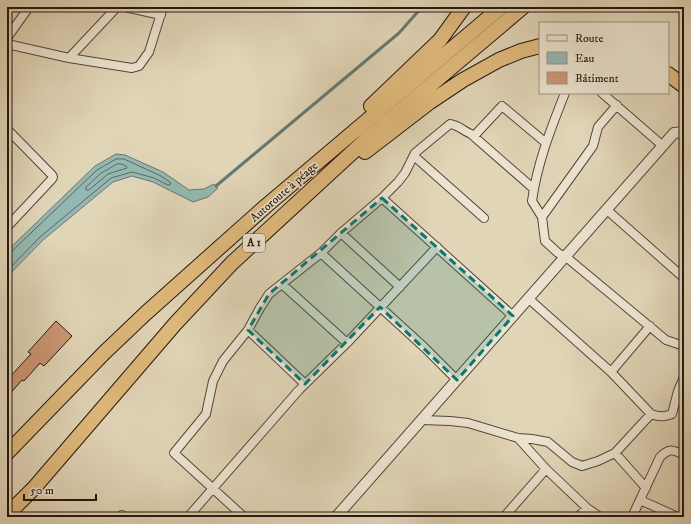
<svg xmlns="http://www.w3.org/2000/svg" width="691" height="524" font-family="'IM FELL DW Pica',serif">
<rect width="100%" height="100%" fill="#e1d5b7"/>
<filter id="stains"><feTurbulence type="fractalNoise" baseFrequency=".005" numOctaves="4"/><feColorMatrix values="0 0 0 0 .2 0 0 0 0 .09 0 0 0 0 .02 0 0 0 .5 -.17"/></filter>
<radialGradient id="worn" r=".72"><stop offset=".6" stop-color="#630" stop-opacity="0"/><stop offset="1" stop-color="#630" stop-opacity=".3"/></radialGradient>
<path fill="#94b8b1" stroke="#677871" d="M116 154 125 155 163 172 189 190 204 189 214 184 218 188 208 197 193 202 153 182 132 176 113 182 43 240 7 277V251L95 166Z"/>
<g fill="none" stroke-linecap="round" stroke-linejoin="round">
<path stroke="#5c6862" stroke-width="1" d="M117 164H122L126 166 127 168 108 174 89 190H86V187L100 174Z
M7 254 11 252 97 170 116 159H124L161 176 171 183 170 185H168L154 178 132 172 111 178 40 237 7 271"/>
<path stroke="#677871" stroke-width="3" d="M216 186 399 33 422 7"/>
</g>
<path fill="#cc9673" stroke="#231712" d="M56 321 72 336 44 366 40 363 24 381 22 380 7 397V380L31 354 28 352Z"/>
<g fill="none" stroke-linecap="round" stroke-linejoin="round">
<defs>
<path id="minor" d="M125 7 161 15
M7 38 29 7
M7 44 69 58 132 68 139 66 149 52 163 7
M69 58 117 7
M602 93 663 146
M617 105 598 127 593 146 542 217 545 241 558 253 566 257 666 340 684 346
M7 129 52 175 53 177 52 179 7 227
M471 134 534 189
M414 156 484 218
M382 198 513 316
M607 210 684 278
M542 217 532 201C537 164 551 128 565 93
M341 233 400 287
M321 253 425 348 457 380
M282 284 347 343
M529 299 611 372 651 414C659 417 664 417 672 414L678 391 684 377
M248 330 305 384
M611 372 650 326
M422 420 450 421 468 423 518 438 532 439 548 442 572 462 582 466 598 461 615 453 651 414
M518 438 546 469 587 508 600 517
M615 453 646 488
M640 500 678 517
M122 515 124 517
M188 517 299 390 347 343 437 247
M244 517 174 453 206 414 213 381 223 361 248 330 260 308 269 294 321 253 341 233 382 198 398 182 405 173 415 153 450 124C460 125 466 134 475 135L502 106 546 143
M504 517 546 469
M578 517 587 508
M632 517 660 457C670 447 673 450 684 455"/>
<path id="tertiary" d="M336 517 674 133 684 132"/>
<path id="motorway" d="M668 74 684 86
M371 106 440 40 464 7
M365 152 430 102 463 80 499 60 521 51 540 46
M7 453 104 353 146 313 266 206 501 7
M14 508 34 488 175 324 232 263 369 137 523 7"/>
</defs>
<use href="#minor" stroke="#52463b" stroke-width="10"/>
<use href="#tertiary" stroke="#52463b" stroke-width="12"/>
<use href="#motorway" stroke="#231712" stroke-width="16"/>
<use href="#minor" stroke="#ece4d0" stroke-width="8"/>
<use href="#tertiary" stroke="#ece4d0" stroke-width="10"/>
<use href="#motorway" stroke="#e0ba7c" stroke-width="14"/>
</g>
<path fill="#0f766e" fill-opacity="0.2" stroke="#0f766e" stroke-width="3" stroke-dasharray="8 5" stroke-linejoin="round" d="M382 198 513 316 457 380 380 307 305 384 248 330 269 294Z"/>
<g text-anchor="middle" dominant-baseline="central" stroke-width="3" stroke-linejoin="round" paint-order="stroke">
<rect fill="#ece4d0" stroke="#5f544b" stroke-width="1" x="243" y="234" width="22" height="18" rx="3"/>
<g font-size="11" font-weight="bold" fill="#231712">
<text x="254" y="243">A 1</text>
</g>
<g font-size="12" fill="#231712" stroke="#ece4d0">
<text transform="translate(284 192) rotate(-41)">Autoroute à péage</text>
</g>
</g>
<rect width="691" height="524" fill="none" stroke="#e1d5b7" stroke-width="24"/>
<rect x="8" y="8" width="675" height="508" fill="none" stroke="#231712" stroke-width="2"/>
<rect x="12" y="12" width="667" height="500" fill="none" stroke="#231712"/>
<rect x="539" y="22" width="130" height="72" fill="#ece4d0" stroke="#9c9284"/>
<rect x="547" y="35" width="20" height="6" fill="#ece4d0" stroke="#9c9284"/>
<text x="575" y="42" font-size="12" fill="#231712">Route</text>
<rect x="547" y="52" width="20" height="12" fill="#94b8b1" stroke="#9c9284"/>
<text x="575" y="62" font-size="12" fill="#231712">Eau</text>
<rect x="547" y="72" width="20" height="12" fill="#cc9673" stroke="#9c9284"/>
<text x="575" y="82" font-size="12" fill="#231712">Bâtiment</text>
<path d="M24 494v6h72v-6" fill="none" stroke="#231712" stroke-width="2"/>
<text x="30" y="494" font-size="12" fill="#231712" stroke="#ece4d0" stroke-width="3" paint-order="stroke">50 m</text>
<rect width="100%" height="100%" filter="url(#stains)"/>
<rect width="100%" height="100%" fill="url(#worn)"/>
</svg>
